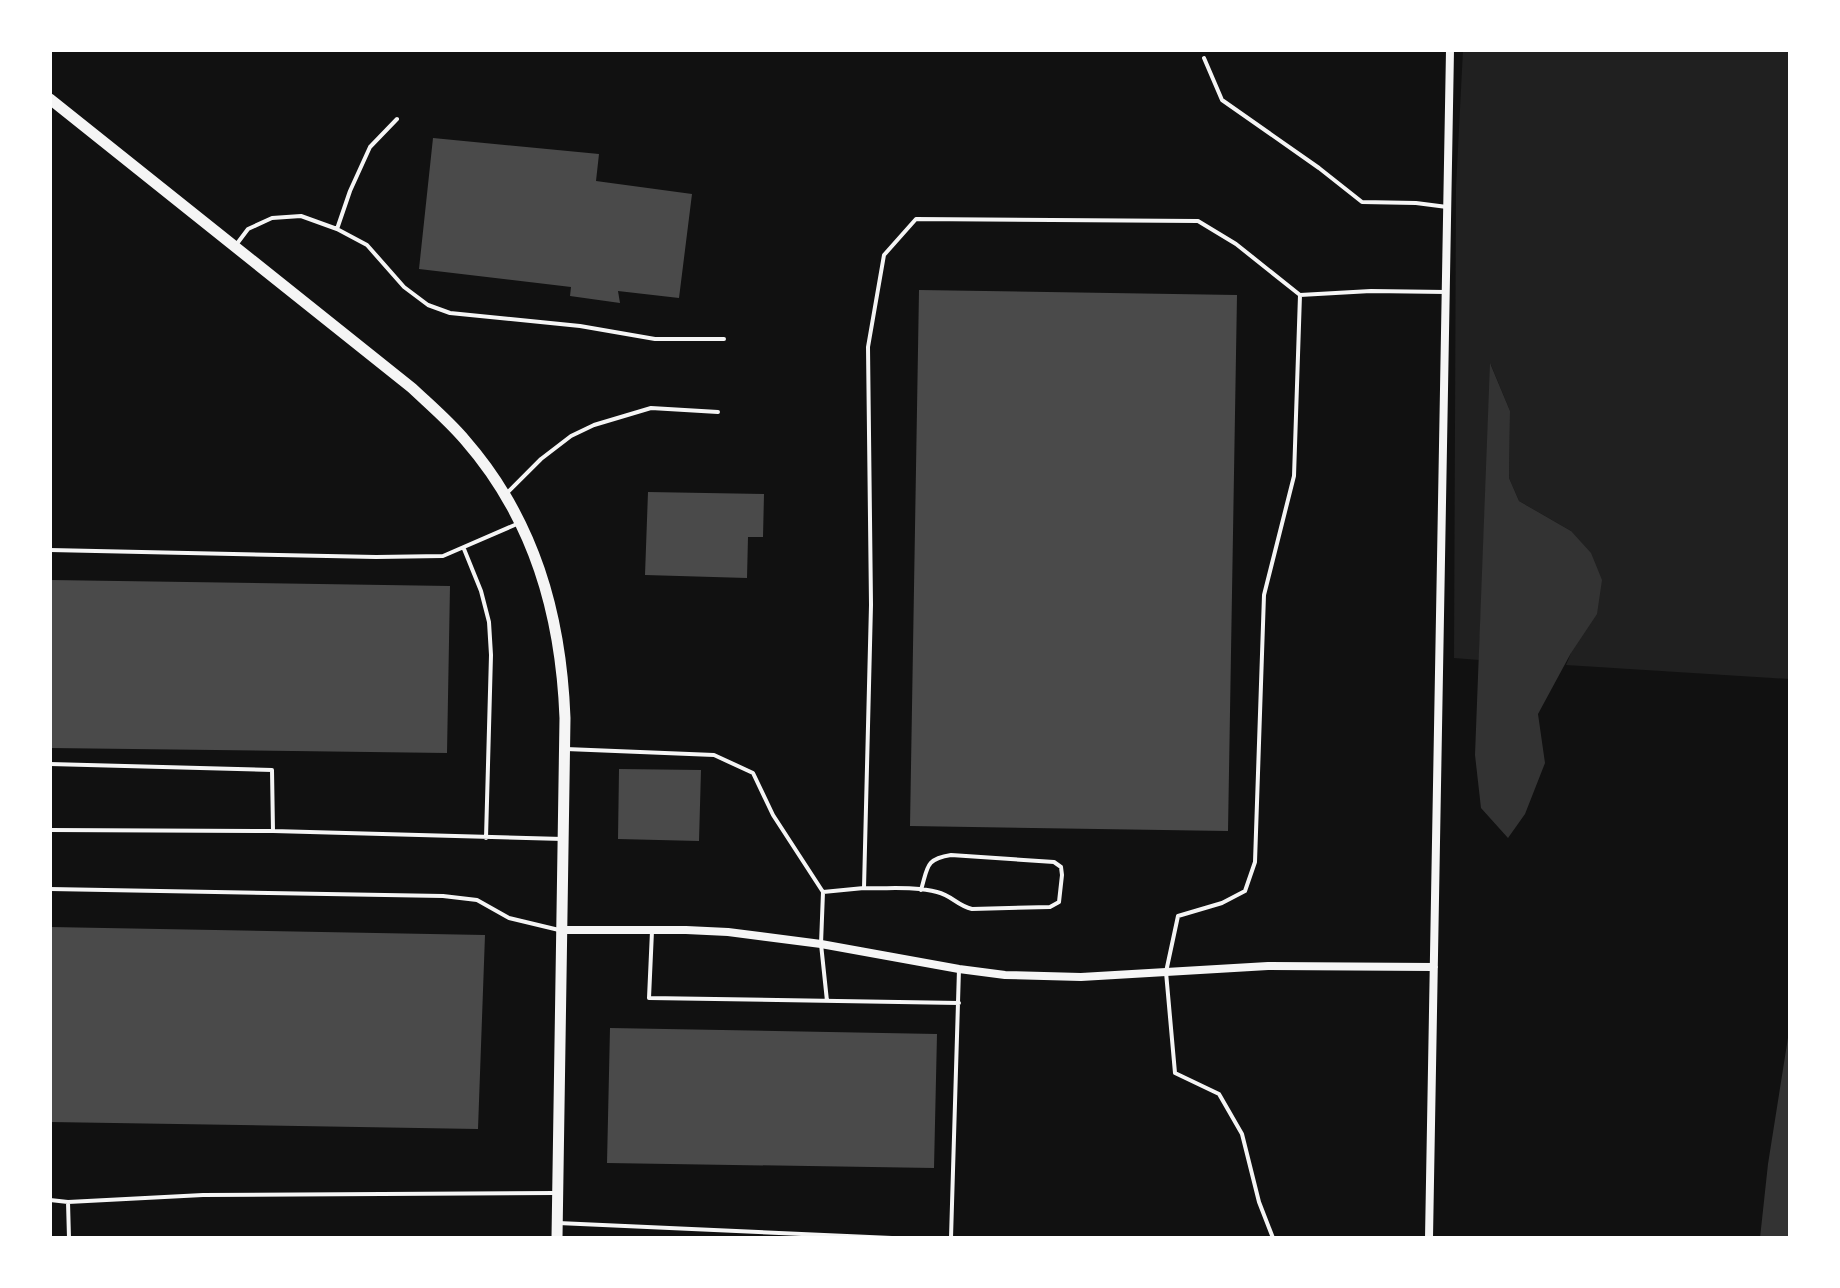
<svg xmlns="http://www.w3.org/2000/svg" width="1840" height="1288" font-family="'Zilla Slab',serif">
<rect width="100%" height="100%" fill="#111"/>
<path fill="#202020" d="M1463 50H1790V679L1566 665 1571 653V531L1519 501 1509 478 1510 411 1491 365 1479 660 1454 658 1456 188Z"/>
<path fill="#333" d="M1490 363 1510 411 1509 478 1519 501 1571 531 1591 553 1602 580 1597 614 1571 653 1538 714 1545 763 1525 814 1508 838 1481 808 1475 755Z
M1790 1025V1238H1760L1768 1164Z"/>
<path fill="#4a4a4a" d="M433 138 599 154 596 181 692 194 679 298 618 291 620 303 570 296 571 287 419 269Z
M919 290 1237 295 1228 831 910 826Z
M648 492 764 494 763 537H748L747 578 645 575Z
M50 580 450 586 447 753 50 748Z
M619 769 701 770 699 841 618 839Z
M50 927 485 935 478 1129 50 1122Z
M610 1028 937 1034 934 1168 607 1163Z"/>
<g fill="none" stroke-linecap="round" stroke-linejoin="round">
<path stroke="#f5f5f5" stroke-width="4" d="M1204 58 1222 100 1319 168 1362 202 1416 203 1447 207
M337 229 350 191 370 147 397 119
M236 245 248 229 272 218 301 216 337 229 367 245 404 287 428 305 450 313 580 326 655 339H724
M506 494 541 459 571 436 594 425 651 408 718 412
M464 549 481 591 489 622 491 655 486 838
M50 550 376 557 443 556 517 524
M566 749 714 755 753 773 773 815 823 892
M50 764 272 770 273 831 563 839
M50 830 273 831
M864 888C888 889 915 886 937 892 953 896 956 905 972 909L1050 907 1059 902 1062 875 1061 867 1054 862 951 855C925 859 928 867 921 890
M50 889 443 896 477 900 509 918 559 930
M652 931 649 998 959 1003
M827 1001 821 944 823 892 864 888 871 605 868 347 884 255 916 219 1198 221 1236 244 1300 295
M50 1200 68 1202 69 1238
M68 1202 203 1195 555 1193
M558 1223 892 1238
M951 1238 959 969
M1273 1238 1259 1202 1242 1134 1219 1094 1175 1073 1166 972 1178 916 1222 903 1245 891 1255 862 1264 595 1294 476 1300 295 1371 291 1446 292"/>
<path stroke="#f5f5f5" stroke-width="8" d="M562 930H686L728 932 821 944 959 969 1005 975 1081 977 1268 966 1434 967
M1429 1238 1450 50"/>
<path stroke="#f5f5f5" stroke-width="11" d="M50 99 412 388C430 405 449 421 465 440 534 519 561 614 565 718L557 1238"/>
</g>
<rect width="1840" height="1288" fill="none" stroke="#ffffff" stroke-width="104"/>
</svg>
